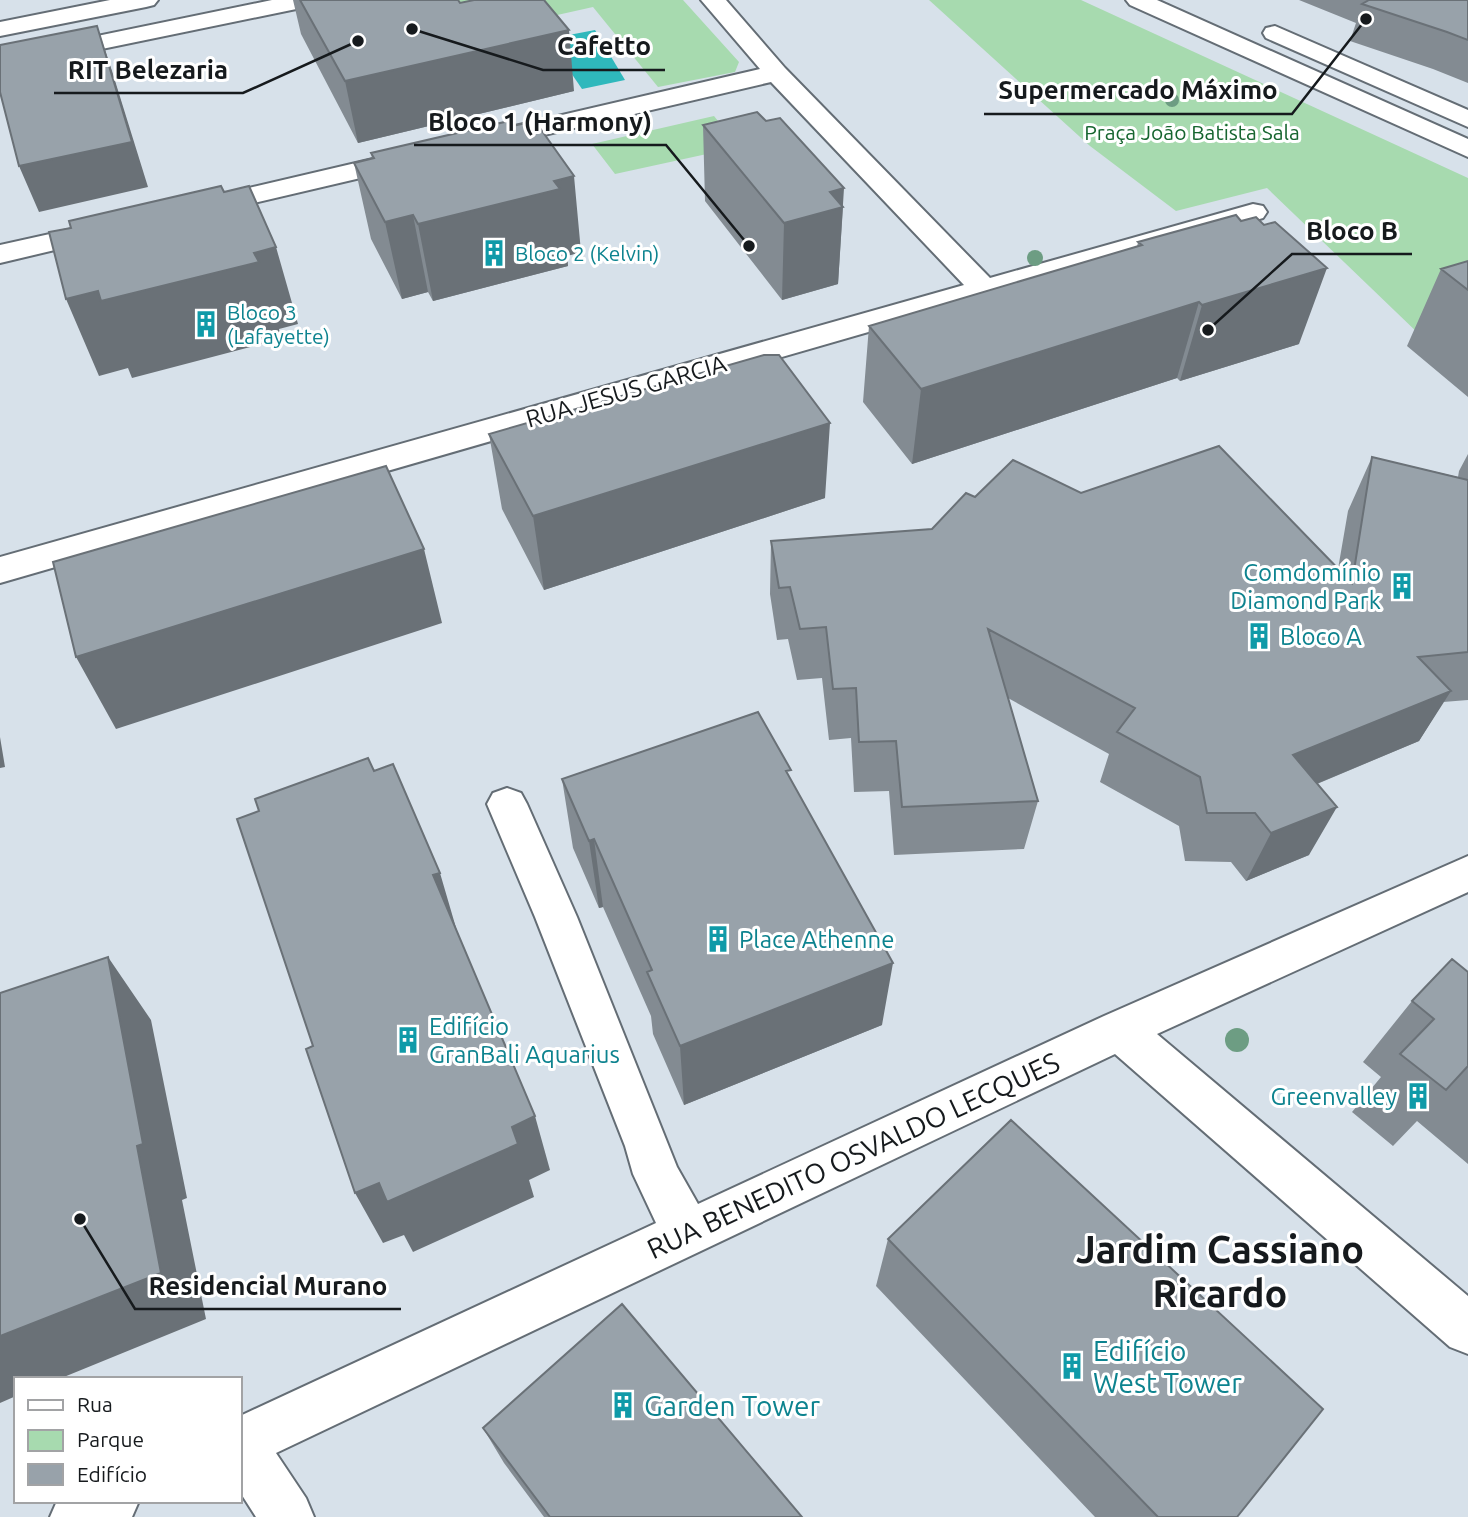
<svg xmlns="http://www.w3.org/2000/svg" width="1468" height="1517" font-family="Ubuntu,sans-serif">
<rect width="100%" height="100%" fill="#d7e1ea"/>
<path fill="#a7daaf" d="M418 0H683L739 62 735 72 658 87 593 7 450 39Z
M929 0H1081L1468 178V320L1421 336 1267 188 1176 211 1090 146Z
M714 116 739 147 615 174 592 144Z"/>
<path fill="#2fb8bc" d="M595 30 625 80 582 89 548 39Z"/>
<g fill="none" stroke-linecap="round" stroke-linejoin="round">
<defs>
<path id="minor" d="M701 0H726L785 68 990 278 1253 204 1263 206 1267 212 1263 218 0 583V557L964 285 771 82 489 148 480 146 476 140 480 134 760 69Z
M407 151 416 153 420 159 416 165 203 215 193 213 189 207 193 201Z
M104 222 114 224 118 230 114 236 0 263V245Z
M507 788 521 793 527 804 577 917 677 1167 698 1204 1104 1016 1468 856V892L1157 1034 1468 1296V1354L1450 1347 1115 1054 276 1453 306 1498 314 1517H256L240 1492V1416L656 1223 633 1174 625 1146 535 917 487 804 493 793Z
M57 1501H139L132 1517H50Z"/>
<path id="secondary" d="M110 0H158L154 5 146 7 0 36V22Z
M272 0H318L314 5 306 7 0 70V56Z"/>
<path id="primary" d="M1126 0H1157L1468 139V157L1130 5Z
M1275 26 1468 110V127L1266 38 1263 33 1266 28Z"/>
</defs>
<use href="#minor" stroke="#646d75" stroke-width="4"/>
<use href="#secondary" stroke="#646d75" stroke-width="4"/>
<use href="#primary" stroke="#646d75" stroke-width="4"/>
<use href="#minor" fill="#fff" fill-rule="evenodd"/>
<use href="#secondary" fill="#fff" fill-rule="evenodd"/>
<use href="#primary" fill="#fff" fill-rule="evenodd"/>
</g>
<g fill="#6d9d83">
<circle cx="1172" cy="100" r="7"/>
<circle cx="1035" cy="258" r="8"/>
<circle cx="1237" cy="1040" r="12"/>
</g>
<path fill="#838b92" d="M293 0H458L574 91 358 143 301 34Z
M1299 0H1468V83L1433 69 1350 41 1356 23Z
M703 125 843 207 838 284 782 300 705 201Z
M371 153 581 252 567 256 568 266 433 301 428 292 402 299 371 239 354 163 372 158Z
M1138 242 1299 344 1180 381 1177 378 912 464 863 402 869 326 1137 247Z
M1468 261V397L1407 346 1441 269Z
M489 434 825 498 544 590 502 509Z
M1468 454V700L1443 702 1419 741 1317 784 1309 855 1246 881 1231 862 1185 861 1179 826 1100 782 1109 754 1008 698 1038 801 1024 849 894 855 889 791 854 792 851 738 829 740 822 678 797 680 788 639 777 640 770 594 771 541 932 529 975 497 1081 493 1338 569 1348 511 1372 457 1458 477 1459 471Z
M790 778 882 1025 684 1105 653 1034 651 1016 603 907 599 908 573 848 562 779Z
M1468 972V1164L1417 1121 1393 1146 1352 1112 1381 1077 1363 1062 1412 1001Z
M888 1239 1237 1517H1095L876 1286Z
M483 1428 802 1517H544L504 1463Z"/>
<path fill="#6a7177" d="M97 26 112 71 148 187 39 212 19 166Z
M569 30 574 91 358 143 345 81Z
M574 176 581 252 567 256 568 266 433 301 418 224 554 181Z
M844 188 838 284 782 300 784 223 830 192Z
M413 215 428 292 402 299 385 222Z
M276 247 298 324 279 329 281 339 132 378 128 368 99 376 66 299Z
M1327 268 1299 344 1180 381 1202 305Z
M1199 302 1177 378 912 464 921 389Z
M830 423 825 498 544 590 533 516Z
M424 549 442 623 116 729 76 657Z
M1451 691 1419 741 1268 804 1293 755Z
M0 737 5 767 0 768Z
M1337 807 1309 855 1246 881 1271 833Z
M594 839 603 907 599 908 589 841Z
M440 873 459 938 433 875Z
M108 957 151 1020 187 1198 182 1200 206 1319 59 1379H16V1396L0 1403V1336L137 1146Z
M893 963 882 1025 684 1105 680 1046Z
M535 1116 550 1170 529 1180 534 1197 413 1252 404 1235 383 1243 355 1193Z"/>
<path fill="#98a2aa" stroke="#6a7177" stroke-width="2" d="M300 0H458L460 3 474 0H544L569 30 345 81Z
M1369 0H1468V40L1447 32 1362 4Z
M97 26 132 142 19 166 0 92V45Z
M757 112 766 121 780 118 844 188 830 192 843 207 784 223 703 125Z
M509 121 512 126 535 121 574 176 554 181 560 189 418 224 413 215 385 222 354 163 374 158 371 153Z
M221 186 224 192 249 186 276 247 254 253 259 262 101 301 98 291 66 299 49 232 71 228 69 221Z
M1236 215 1241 221 1256 217 1264 225 1275 222 1327 268 1202 305 1199 302 921 389 869 326 1142 245 1138 242Z
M1468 261V290L1441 269Z
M764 355H779L830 423 533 516 489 434Z
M1219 446 1352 583 1372 457 1468 480V652L1418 657 1451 691 1293 755 1337 807 1271 833 1255 813H1207L1200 777 1117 732 1135 708 988 629 1038 801 902 807 896 741 859 742 856 688 833 689 826 627 800 629 790 587 779 588 771 541 932 529 966 493 975 497 1013 460 1081 493Z
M386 466 424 549 76 657 53 562Z
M758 712 791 770 786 771 893 963 680 1046 647 972 652 970 594 839 589 841 562 779Z
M368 758 374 771 393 764 440 873 433 875 535 1116 512 1127 518 1144 387 1202 379 1183 355 1193 306 1049 313 1046 237 819 259 811 255 799Z
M108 957 143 1144 137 1146 161 1273 0 1336V993Z
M1452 959 1468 972V1066L1446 1090 1400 1054 1434 1019 1412 1001Z
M1011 1120 1323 1409 1237 1517H1158L888 1239Z
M622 1304 802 1517H550L483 1428Z"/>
<defs>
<symbol id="building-bare" viewBox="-9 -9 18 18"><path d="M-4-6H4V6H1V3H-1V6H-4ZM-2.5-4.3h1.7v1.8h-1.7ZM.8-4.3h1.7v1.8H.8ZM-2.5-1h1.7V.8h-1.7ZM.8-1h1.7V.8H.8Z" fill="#0f9aa8" stroke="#fff" stroke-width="2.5" paint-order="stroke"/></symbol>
</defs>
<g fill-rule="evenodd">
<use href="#building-bare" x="475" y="234" width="38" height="38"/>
<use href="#building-bare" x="187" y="305" width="38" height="38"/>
<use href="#building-bare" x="1383" y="567" width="38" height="38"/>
<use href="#building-bare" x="1240" y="617" width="38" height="38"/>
<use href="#building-bare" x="699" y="920" width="38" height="38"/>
<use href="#building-bare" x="389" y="1021" width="38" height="38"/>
<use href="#building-bare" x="1399" y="1077" width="38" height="38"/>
<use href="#building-bare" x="1053" y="1347" width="38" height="38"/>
<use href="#building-bare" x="604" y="1386" width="38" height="38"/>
</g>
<g text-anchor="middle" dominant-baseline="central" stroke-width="6" stroke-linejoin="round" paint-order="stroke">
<g font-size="21" fill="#16652f" stroke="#fff">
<text x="1192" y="132">Praça João Batista Sala</text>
</g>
<g font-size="21" fill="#0d838f" stroke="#fff" text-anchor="start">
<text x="515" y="253">Bloco 2 (Kelvin)</text>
<text x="227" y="312">Bloco 3<tspan x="227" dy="24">(Lafayette)</tspan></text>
</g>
<g font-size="24" fill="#161a1d" stroke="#fff">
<text transform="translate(626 391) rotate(-16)">RUA JESUS GARCIA</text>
</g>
<g font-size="24" fill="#0d838f" stroke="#fff" text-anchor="start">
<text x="1381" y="572" text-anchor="end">Comdomínio<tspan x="1381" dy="28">Diamond Park</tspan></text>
<text x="1280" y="636">Bloco A</text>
<text x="739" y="939">Place Athenne</text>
<text x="429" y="1026">Edifício<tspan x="429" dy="28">GranBali Aquarius</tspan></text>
<text x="1397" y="1096" text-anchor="end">Greenvalley</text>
</g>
<g font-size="28" fill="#161a1d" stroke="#fff">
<text transform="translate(853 1155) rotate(-25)">RUA BENEDITO OSVALDO LECQUES</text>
</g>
<g font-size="28" fill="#0d838f" stroke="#fff" text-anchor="start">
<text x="1093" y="1350">Edifício<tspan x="1093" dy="32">West Tower</tspan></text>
<text x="644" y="1405">Garden Tower</text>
</g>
<g font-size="38" font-weight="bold" fill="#161a1d" stroke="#fff">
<text x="1220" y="1249">Jardim Cassiano<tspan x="1220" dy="44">Ricardo</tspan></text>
</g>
</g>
<path fill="none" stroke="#161a1d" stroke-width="2.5" d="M412 29L543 70H665M358 41L243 93H54M1366 19L1292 114H984M749 246L666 145H414M1208 330L1292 254H1412M80 1219L135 1309H401"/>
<g fill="#161a1d" stroke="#fff" stroke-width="2.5">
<circle cx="412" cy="29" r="7"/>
<circle cx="358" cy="41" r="7"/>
<circle cx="1366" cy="19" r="7"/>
<circle cx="749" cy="246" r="7"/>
<circle cx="1208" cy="330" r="7"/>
<circle cx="80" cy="1219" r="7"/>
</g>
<g font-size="26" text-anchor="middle" font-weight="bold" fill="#161a1d" stroke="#fff" stroke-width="6" stroke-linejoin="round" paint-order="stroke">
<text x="604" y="55">Cafetto</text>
<text x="148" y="79">RIT Belezaria</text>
<text x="1138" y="99">Supermercado Máximo</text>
<text x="540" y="131">Bloco 1 (Harmony)</text>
<text x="1352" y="240">Bloco B</text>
<text x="268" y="1295">Residencial Murano</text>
</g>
<rect x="14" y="1377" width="228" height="126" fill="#ffffff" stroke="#a2a3a5" stroke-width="2"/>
<rect x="28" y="1400" width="35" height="10" fill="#ffffff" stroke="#a2a3a5" stroke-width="2"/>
<text x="77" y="1412" font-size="21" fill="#161a1d">Rua</text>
<rect x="28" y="1430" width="35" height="21" fill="#a7daaf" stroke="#a2a3a5" stroke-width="2"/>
<text x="77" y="1447" font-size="21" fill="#161a1d">Parque</text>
<rect x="28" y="1464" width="35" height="21" fill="#98a2aa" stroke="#a2a3a5" stroke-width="2"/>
<text x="77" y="1482" font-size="21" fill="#161a1d">Edifício</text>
</svg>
